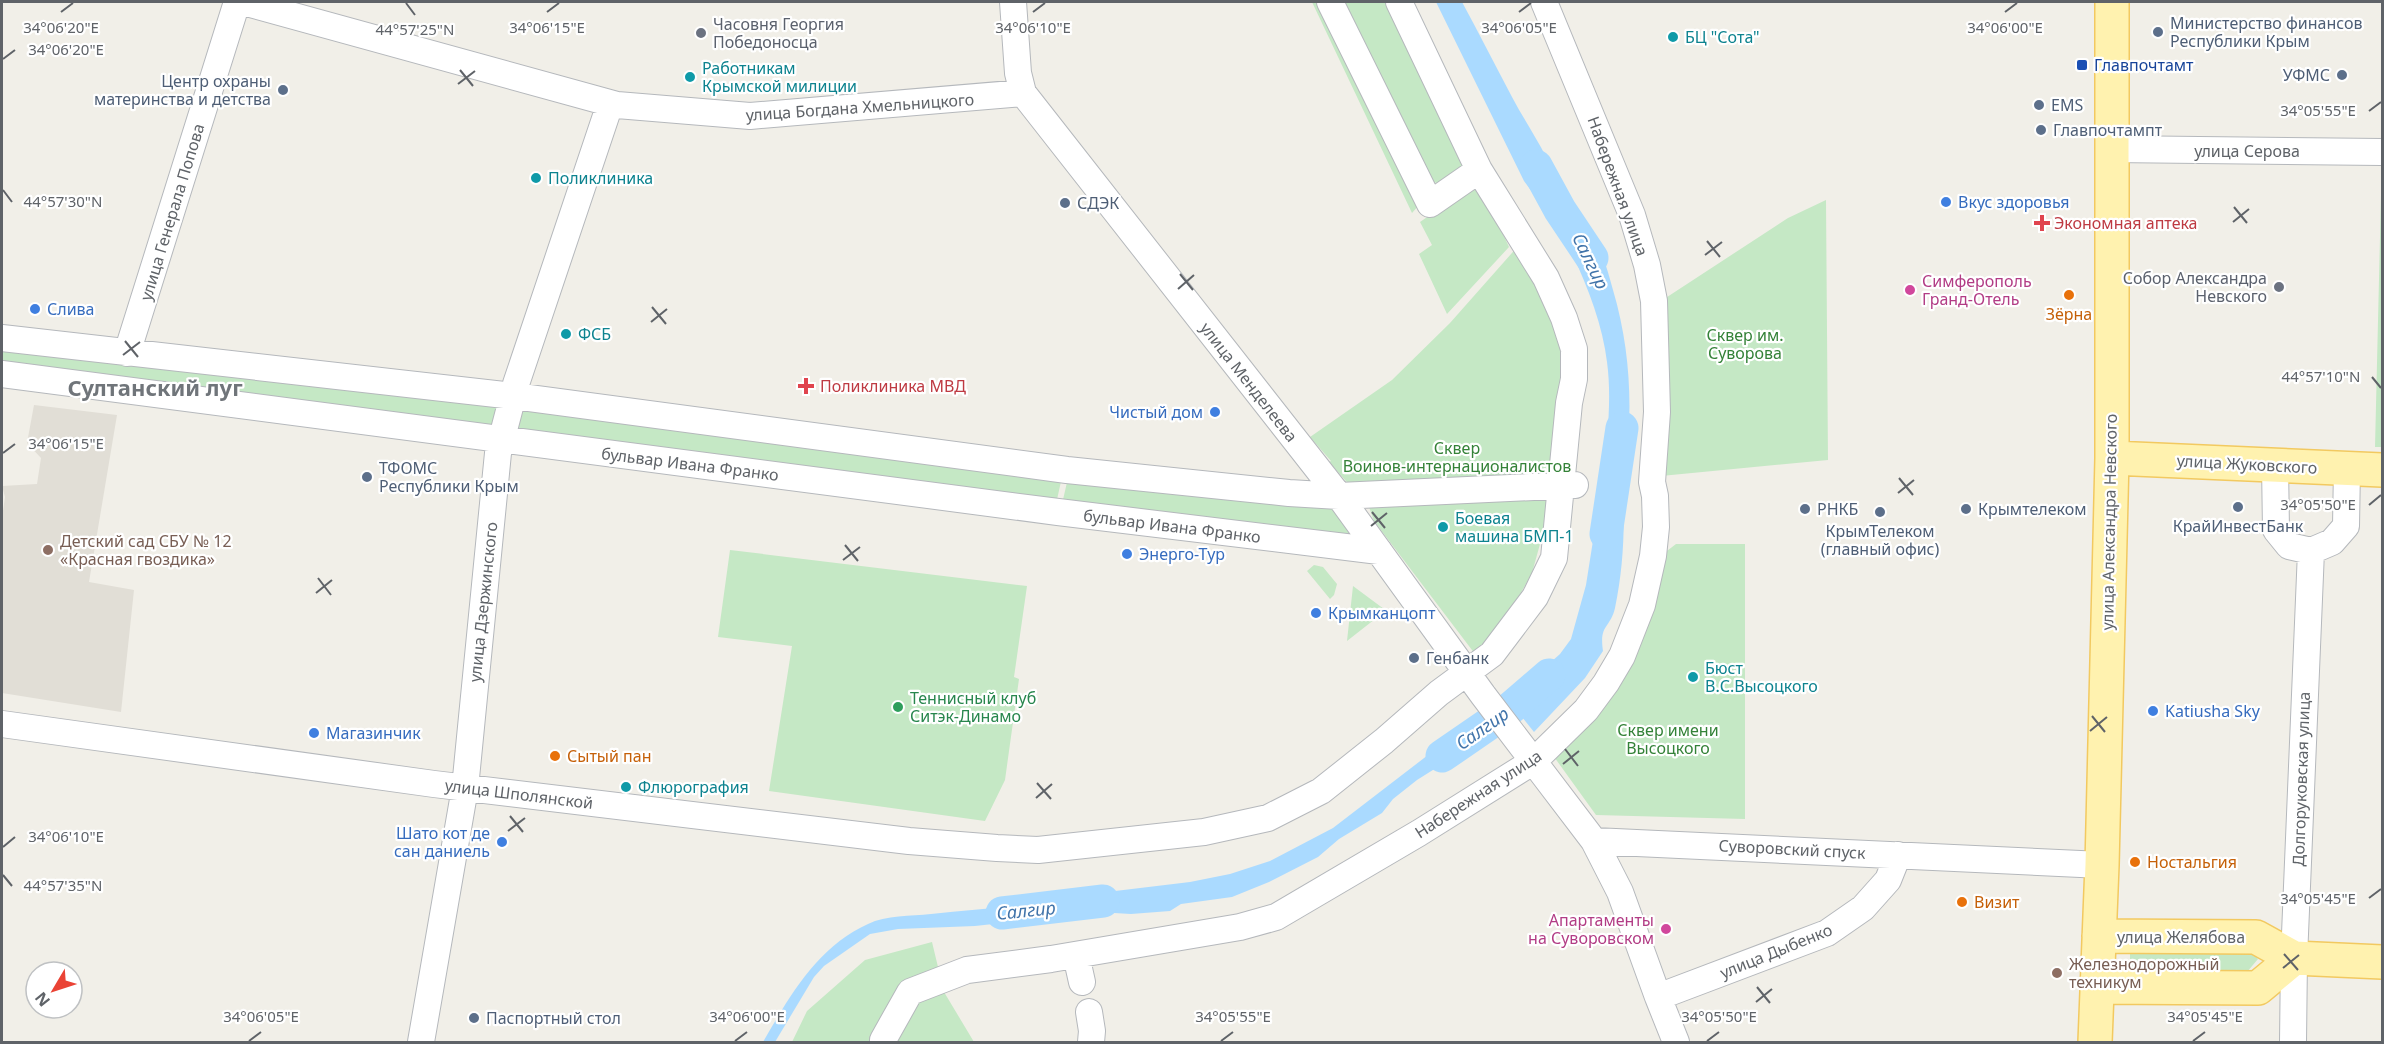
<svg xmlns="http://www.w3.org/2000/svg" width="2384" height="1044" font-family="'Noto Sans',sans-serif">
<rect width="100%" height="100%" fill="#f1efe8"/>
<path fill="#e1ded6" d="M34 405 117 415 89 582 134 590 121 712 2 693V518L5 497 2 486 37 484 41 458 27 443Z"/>
<path fill="#c5e8c5" d="M1312 2H1322L1419 205 1412 213Z
M1339 2H1392L1465 169 1440 184 1430 181Z
M1475 189 1487 199 1509 247 1447 314 1419 254 1432 245 1420 222 1462 193Z
M2381 195H2382V447H2375Z
M1826 200 1828 460 1661 476V301L1788 218Z
M1519 245 1540 281 1567 368 1545 526 1532 573 1513 607 1475 654 1374 521 1369 507 1329 462 1331 461 1310 437 1392 380 1450 323Z
M2 346 507 403 499 432 2 367Z
M517 404 1062 477 1056 504 508 433Z
M1068 478 1335 504 1362 541 1062 504Z
M1676 544H1745V819L1596 815 1552 754 1564 744 1663 554Z
M730 550 1027 586 1014 677 1019 679 1005 780 985 821 769 791 792 646 718 637Z
M1314 565 1323 567 1337 584 1334 595 1330 599 1307 571Z
M1353 586 1388 612H1384L1347 641Z
M932 942 944 992 974 1042H792L807 1011 865 960Z
M2247 948 2258 959 2247 972H2130V950Z"/>
<path fill="#aadaff" d="M1436 2H1462C1479 33 1495 65 1512 97 1530 131 1554 162 1563 201L1547 212 1524 181Z
M1577 216C1582 223 1589 230 1594 238 1603 253 1608 272 1613 290 1631 351 1633 411 1625 473H1604C1607 437 1612 399 1607 362 1602 318 1580 267 1559 228Z
M1601 490 1623 492C1625 531 1623 570 1615 608 1610 629 1599 624 1603 651L1585 678 1534 732 1514 707 1516 693 1560 654 1571 639 1586 585Z
M1471 722 1487 743 1471 746 1417 780 1393 799 1382 813 1339 839 1318 857 1269 882 1232 897 1181 904 1170 911 1131 914 1097 912 1060 916 1057 898 1190 882 1230 874 1270 861 1333 828Z
M1046 903 1049 918 975 926 898 929 870 934 824 966 814 977 775 1042H763C789 997 818 946 868 924 886 915 911 916 931 914 970 910 1008 907 1046 903Z"/>
<g fill="none" stroke-linecap="round" stroke-linejoin="round">
<path stroke="#aadaff" stroke-width="33" d="M1536 166 1560 210 1592 258
M1606 534 1622 428
M1442 756 1506 712 1549 675
M1002 913 1103 901"/>
<defs>
<path id="minor" d="M243 2 617 105 750 116 1023 93
M1013 2 1018 73 1023 93 1339 496 1483 695 1594 841 2102 865
M1399 2 1479 170
M2111 149 2382 152
M2 338 514 396 1067 470 1289 493 1339 496 1575 485
M127 353 237 2
M2 374 1058 512 1379 551
M2275 465 2276 530 2289 546 2311 551 2332 542 2346 526 2347 468
M2 724 434 784 909 841 997 848 1038 850 1204 832 1268 818 1321 791 1384 741 1439 693 1492 654 1535 597 1554 558 1569 403 1574 379V349L1564 318 1546 278 1479 170 1430 204 1330 2
M1594 841 1620 892 1658 997 1676 1042
M1076 955 1082 982
M1658 997 1827 933 1863 908 1888 880 1898 855
M1089 1012 1092 1031 1091 1042
M883 1040 910 992 967 970 1051 959 1240 927 1276 917 1419 833 1534 761 1586 710 1606 683 1622 656 1642 605 1653 556 1656 527 1655 496 1652 482 1657 412 1654 301 1647 265 1632 215 1544 2
M421 1042 465 788 498 453 516 384 610 104
M2293 1042 2294 958 2311 551"/>
<path id="major" d="M2112 458 2382 470
M2099 936 2256 937 2294 958 2382 962
M2097 987 2258 988 2294 958
M2095 1042 2102 865 2112 458V2"/>
</defs>
<use href="#minor" stroke="#b5b8bc" stroke-width="28"/>
<use href="#major" stroke="#f2c960" stroke-width="36"/>
<use href="#minor" stroke="#fff" stroke-width="26"/>
<use href="#major" stroke="#fff2af" stroke-width="33"/>
</g>
<path fill="none" stroke="#5f6368" stroke-width="2" d="M406 3 415 15M61 12 73 3M547 12 559 3M1033 12 1045 3M1519 12 1531 3M2005 12 2017 3M3 59 15 50M460 70 473 86M458 84 475 71M2369 111 2381 102M3 190 12 202M2234 207 2247 223M2233 222 2249 209M1707 241 1720 257M1705 255 1722 242M1180 274 1193 290M1178 289 1194 275M652 307 666 324M651 322 667 309M125 341 138 357M123 355 140 342M2372 377 2381 388M3 453 15 444M1899 478 1913 495M1898 493 1914 480M2369 505 2381 495M1372 512 1385 528M1371 526 1387 513M845 545 858 561M843 560 860 547M318 578 331 595M316 593 332 580M2092 716 2105 732M2090 731 2107 717M1565 749 1578 766M1563 764 1579 751M1037 783 1051 799M1036 798 1052 784M510 816 523 832M508 831 525 818M3 847 15 837M3 875 12 886M2369 898 2381 889M2284 954 2298 970M2283 968 2299 955M1757 987 1770 1003M1756 1002 1772 989M249 1041 261 1032M735 1041 747 1032M1221 1041 1233 1032M1707 1041 1719 1032M2193 1041 2205 1032"/>
<g fill="#5c6f8a" stroke="#fff" stroke-width="2">
<circle cx="2158" cy="32" r="6"/>
<circle cx="2342" cy="75" r="6"/>
<circle cx="283" cy="90" r="6"/>
<circle cx="2039" cy="105" r="6"/>
<circle cx="2041" cy="130" r="6"/>
<circle cx="1065" cy="203" r="6"/>
<circle cx="367" cy="477" r="6"/>
<circle cx="2238" cy="507" r="6"/>
<circle cx="1805" cy="509" r="6"/>
<circle cx="1966" cy="509" r="6"/>
<circle cx="1880" cy="512" r="6"/>
<circle cx="1414" cy="658" r="6"/>
<circle cx="474" cy="1018" r="6"/>
</g>
<g fill="#6b7280" stroke="#fff" stroke-width="2">
<circle cx="701" cy="33" r="6"/>
<circle cx="2279" cy="287" r="6"/>
</g>
<g fill="#0f9aa8" stroke="#fff" stroke-width="2">
<circle cx="1673" cy="37" r="6"/>
<circle cx="690" cy="77" r="6"/>
<circle cx="536" cy="178" r="6"/>
<circle cx="566" cy="334" r="6"/>
<circle cx="1443" cy="527" r="6"/>
<circle cx="1693" cy="677" r="6"/>
<circle cx="626" cy="787" r="6"/>
</g>
<rect fill="#1a4fb4" stroke="#fff" stroke-width="2" x="2076" y="59" width="12" height="12" rx="3"/>
<g fill="#3f7fe0" stroke="#fff" stroke-width="2">
<circle cx="1946" cy="202" r="6"/>
<circle cx="35" cy="309" r="6"/>
<circle cx="1215" cy="412" r="6"/>
<circle cx="1127" cy="554" r="6"/>
<circle cx="1316" cy="613" r="6"/>
<circle cx="2153" cy="711" r="6"/>
<circle cx="314" cy="733" r="6"/>
<circle cx="502" cy="842" r="6"/>
</g>
<g fill="#e0444e" stroke="#fff" stroke-width="2">
<path d="M2039 214h6v6h6v6h-6v6h-6v-6h-6v-6h6z"/>
<path d="M803 377h6v6h6v6h-6v6h-6v-6h-6v-6h6z"/>
</g>
<g fill="#d1479c" stroke="#fff" stroke-width="2">
<circle cx="1910" cy="290" r="6"/>
<circle cx="1666" cy="929" r="6"/>
</g>
<g fill="#e8710a" stroke="#fff" stroke-width="2">
<circle cx="2069" cy="295" r="6"/>
<circle cx="555" cy="756" r="6"/>
<circle cx="2135" cy="862" r="6"/>
<circle cx="1962" cy="902" r="6"/>
</g>
<g fill="#8d6e63" stroke="#fff" stroke-width="2">
<circle cx="48" cy="550" r="6"/>
<circle cx="2057" cy="973" r="6"/>
</g>
<circle fill="#2e9e5b" stroke="#fff" stroke-width="2" cx="898" cy="707" r="6"/>
<g text-anchor="middle" dominant-baseline="central" stroke-width="4.5" stroke-linejoin="round" paint-order="stroke">
<g font-size="16" fill="#4e5e75" stroke="#fff" text-anchor="start">
<text x="2170" y="23">Министерство финансов<tspan x="2170" dy="18">Республики Крым</tspan></text>
<text x="2330" y="75" text-anchor="end">УФМС</text>
<text x="271" y="81" text-anchor="end">Центр охраны<tspan x="271" dy="18">материнства и детства</tspan></text>
<text x="2051" y="105">EMS</text>
<text x="2053" y="130">Главпочтампт</text>
<text x="1077" y="203">СДЭК</text>
<text x="379" y="468">ТФОМС<tspan x="379" dy="18">Республики Крым</tspan></text>
<text x="1817" y="509">РНКБ</text>
<text x="1978" y="509">Крымтелеком</text>
<text x="2238" y="526" text-anchor="middle">КрайИнвестБанк</text>
<text x="1880" y="531" text-anchor="middle">КрымТелеком<tspan x="1880" dy="18">(главный офис)</tspan></text>
<text x="1426" y="658">Генбанк</text>
<text x="486" y="1018">Паспортный стол</text>
</g>
<g font-size="16" fill="#5b616d" stroke="#fff" text-anchor="start">
<text x="713" y="24">Часовня Георгия<tspan x="713" dy="18">Победоносца</tspan></text>
<text x="2267" y="278" text-anchor="end">Собор Александра<tspan x="2267" dy="18">Невского</tspan></text>
</g>
<g font-size="16" fill="#0d838f" stroke="#fff" text-anchor="start">
<text x="1685" y="37">БЦ "Сота"</text>
<text x="702" y="68">Работникам<tspan x="702" dy="18">Крымской милиции</tspan></text>
<text x="548" y="178">Поликлиника</text>
<text x="578" y="334">ФСБ</text>
<text x="1455" y="518">Боевая<tspan x="1455" dy="18">машина БМП-1</tspan></text>
<text x="1705" y="668">Бюст<tspan x="1705" dy="18">В.С.Высоцкого</tspan></text>
<text x="638" y="787">Флюрография</text>
</g>
<g font-size="16" fill="#164399" stroke="#fff" text-anchor="start">
<text x="2094" y="65">Главпочтамт</text>
</g>
<g font-size="16" fill="#5f6368" stroke="#fff">
<text transform="translate(860 107) rotate(-4)">улица Богдана Хмельницкого</text>
<text x="2247" y="151">улица Серова</text>
<text transform="translate(1618 186) rotate(70)">Набережная улица</text>
<text transform="translate(172 212) rotate(-73)">улица Генерала Попова</text>
<text transform="translate(1249 382) rotate(52)">улица Менделеева</text>
<text transform="translate(690 464) rotate(7)">бульвар Ивана Франко</text>
<text transform="translate(2247 464) rotate(3)">улица Жуковского</text>
<text transform="translate(2109 522) rotate(-89)">улица Александра Невского</text>
<text transform="translate(1172 526) rotate(7)">бульвар Ивана Франко</text>
<text transform="translate(483 602) rotate(-84)">улица Дзержинского</text>
<text transform="translate(2301 779) rotate(-88)">Долгоруковская улица</text>
<text transform="translate(519 794) rotate(7)">улица Шполянской</text>
<text transform="translate(1478 794) rotate(-33)">Набережная улица</text>
<text transform="translate(1792 849) rotate(3)">Суворовский спуск</text>
<text x="2181" y="937">улица Желябова</text>
<text transform="translate(1776 951) rotate(-22)">улица Дыбенко</text>
</g>
<g font-size="16" fill="#366cbe" stroke="#fff" text-anchor="start">
<text x="1958" y="202">Вкус здоровья</text>
<text x="47" y="309">Слива</text>
<text x="1203" y="412" text-anchor="end">Чистый дом</text>
<text x="1139" y="554">Энерго-Тур</text>
<text x="1328" y="613">Крымканцопт</text>
<text x="2165" y="711">Katiusha Sky</text>
<text x="326" y="733">Магазинчик</text>
<text x="490" y="833" text-anchor="end">Шато кот де<tspan x="490" dy="18">сан даниель</tspan></text>
</g>
<g font-size="16" fill="#be3a42" stroke="#fff" text-anchor="start">
<text x="2054" y="223">Экономная аптека</text>
<text x="820" y="386">Поликлиника МВД</text>
</g>
<g font-size="16" fill="#b23c85" stroke="#fff" text-anchor="start">
<text x="1922" y="281">Симферополь<tspan x="1922" dy="18">Гранд-Отель</tspan></text>
<text x="1654" y="920" text-anchor="end">Апартаменты<tspan x="1654" dy="18">на Суворовском</tspan></text>
</g>
<g font-size="16" fill="#c56008" stroke="#fff" text-anchor="start">
<text x="2069" y="314" text-anchor="middle">Зёрна</text>
<text x="567" y="756">Сытый пан</text>
<text x="2147" y="862">Ностальгия</text>
<text x="1974" y="902">Визит</text>
</g>
<g font-size="16" fill="#348238" stroke="#fff">
<text x="1745" y="335">Сквер им.<tspan x="1745" dy="18">Суворова</tspan></text>
<text x="1457" y="448">Сквер<tspan x="1457" dy="18">Воинов-интернационалистов</tspan></text>
<text x="1668" y="730">Сквер имени<tspan x="1668" dy="18">Высоцкого</tspan></text>
</g>
<g font-size="16" fill="#785e54" stroke="#fff" text-anchor="start">
<text x="60" y="541">Детский сад СБУ № 12<tspan x="60" dy="18">«Красная гвоздика»</tspan></text>
<text x="2069" y="964">Железнодорожный<tspan x="2069" dy="18">техникум</tspan></text>
</g>
<g font-size="16" fill="#27864d" stroke="#fff" text-anchor="start">
<text x="910" y="698">Теннисный клуб<tspan x="910" dy="18">Ситэк-Динамо</tspan></text>
</g>
<g font-size="18" font-style="italic" fill="#4174aa" stroke="#fff">
<text transform="translate(1591 261) rotate(64)">Салгир</text>
<text transform="translate(1482 728) rotate(-35)">Салгир</text>
<text transform="translate(1026 910) rotate(-6)">Салгир</text>
</g>
<g font-size="22" font-weight="bold" fill="#70757a" stroke="#fff">
<text x="155" y="387">Султанский луг</text>
</g>
</g>
<g font-size="15" text-anchor="middle" fill="#5f6368" stroke="#fff" stroke-width="4.5" stroke-linejoin="round" paint-order="stroke">
<text x="61" y="33">34°06'20"E</text>
<text x="547" y="33">34°06'15"E</text>
<text x="1033" y="33">34°06'10"E</text>
<text x="1519" y="33">34°06'05"E</text>
<text x="2005" y="33">34°06'00"E</text>
<text x="415" y="35">44°57'25"N</text>
<text x="66" y="55">34°06'20"E</text>
<text x="2318" y="116">34°05'55"E</text>
<text x="63" y="207">44°57'30"N</text>
<text x="2321" y="382">44°57'10"N</text>
<text x="66" y="449">34°06'15"E</text>
<text x="2318" y="510">34°05'50"E</text>
<text x="66" y="842">34°06'10"E</text>
<text x="63" y="891">44°57'35"N</text>
<text x="2318" y="904">34°05'45"E</text>
<text x="261" y="1022">34°06'05"E</text>
<text x="747" y="1022">34°06'00"E</text>
<text x="1233" y="1022">34°05'55"E</text>
<text x="1719" y="1022">34°05'50"E</text>
<text x="2205" y="1022">34°05'45"E</text>
</g>
<rect width="2384" height="1044" fill="none" stroke="#5f6368" stroke-width="6"/>
<g transform="translate(54 990) rotate(231)"><circle r="28" fill="#ffffff" stroke="#bfc1c3" stroke-width="1.5"/>
<path d="M0-4.5L10 22L0 15L-10 22Z" fill="#ea4335"/>
<text y="-9" font-size="16" font-weight="bold" text-anchor="middle" fill="#5f6368">N</text>
</g>
</svg>
